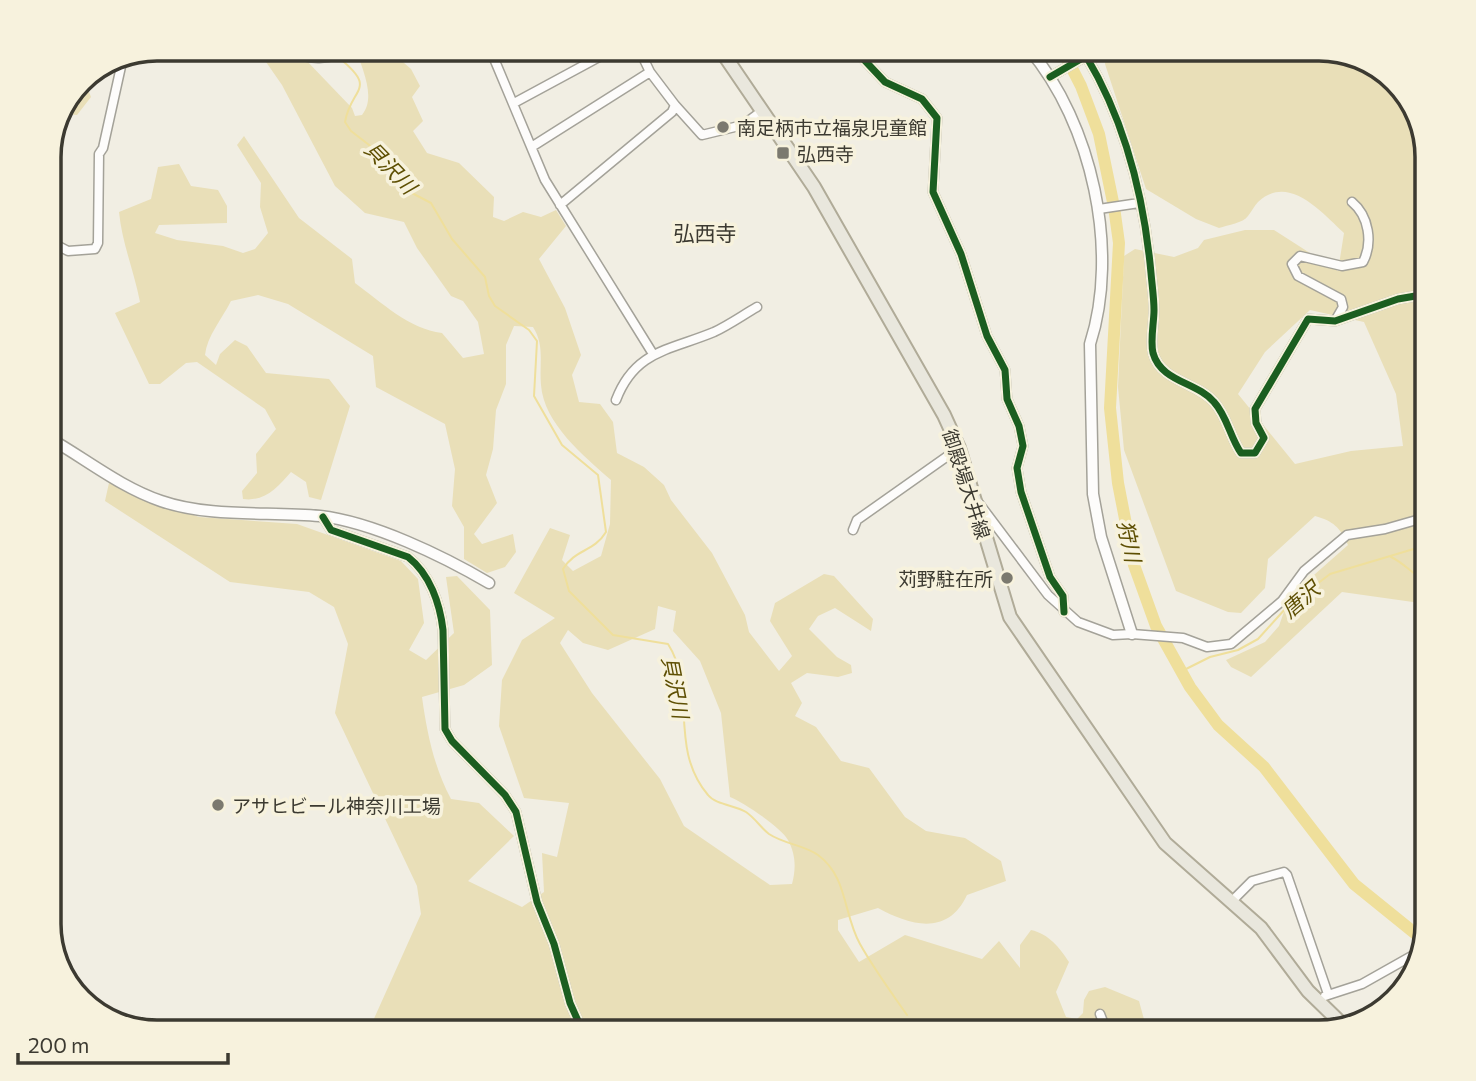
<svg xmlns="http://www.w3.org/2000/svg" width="1476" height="1081" font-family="Commissioner,'Noto Sans JP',sans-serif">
<rect width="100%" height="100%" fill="#f1eee3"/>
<path fill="#e9dfb8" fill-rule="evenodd" d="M266 49H291L289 55 304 58 352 108 355 116 362 115C377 97 361 67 356 49H388L411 69 420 86 412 97 423 121 413 131 427 153 459 163 494 197 493 217 504 221 523 212 541 217 556 210 566 226 539 259 565 308 581 355 572 375 579 402 600 404 613 422 617 453 644 467 664 485 671 500 712 553 745 615 749 632 779 671 792 656 770 621 775 603 824 574 834 576 873 619 871 631 835 608 818 616 809 629 837 657 851 665 852 673 838 677 807 673 791 683 802 703 795 716 816 727 841 761 869 768 905 817 926 831 965 838 1001 861 1006 881 967 895C948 936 911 926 878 908L838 920V930L859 962 905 935 982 959 999 941 1020 968V945L1031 930C1049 934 1060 948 1069 962L1056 992 1066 1017 1077 1019 1083 1013 1084 1000 1089 991 1105 987 1139 1001 1145 1023 1142 1032H368L421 914 417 886 335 713 348 644 334 607 309 592 230 582 105 501 109 483 199 517 297 524 401 561 418 579 424 623 409 650 426 660 454 633 446 577 457 576 490 610 492 665 464 685 422 697C427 733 434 767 451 799L479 803 514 836 468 881 522 907 544 892 542 853 557 857 569 803 524 798 499 726 502 680 522 640 555 618 514 593 550 528 570 535 562 560 573 571 601 556 610 524 611 480C584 456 544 424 541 385 539 363 545 346 533 327L514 326 506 345V384L496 410 493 449 486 475 497 503 474 534 482 544 513 534 516 552 505 567 487 573 464 559V527L452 506 455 469 445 424 376 387 373 356 288 304 258 295 231 301C222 319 207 336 205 355L216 365 220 354 235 340 247 346 266 373 329 379 350 406 321 500 309 497 306 482 291 472C278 487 265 502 243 499L242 491 257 473 256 454 276 429 265 409 197 362 186 363 160 384H149L115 313 140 302C134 271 122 243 119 212L151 199 158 167 179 164 191 186 218 190 227 206V223L159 225 155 233 177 240 223 246 243 253 255 249 268 233 260 207 261 183 237 145 244 136 299 218 352 259 355 283C381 302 409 329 442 333L463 358 484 354 478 322 463 301 451 296 417 248 404 222 365 213 335 186 282 85 266 62ZM658 606 676 611 673 631 700 661 721 713 730 797C743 802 782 828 788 840 796 855 796 869 792 884L770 885 684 826 660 779 592 693 560 643 568 630 583 643 608 650 655 629Z
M1107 49H1319L1384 71 1416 109 1427 157V604L1342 592 1251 677 1231 667 1226 660 1265 642 1279 626 1289 597 1348 545C1340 527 1333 521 1315 516L1268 559 1265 588 1241 613 1228 612 1176 591 1124 450 1118 387 1124 256 1135 249 1174 257 1198 248 1204 240 1245 230H1274L1338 271 1344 233C1322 213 1289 173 1258 202 1254 206 1252 211 1248 216 1243 223 1228 225 1219 228L1196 219 1146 189 1105 64ZM1310 310 1364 322 1396 394 1403 446 1351 451 1295 464 1238 394 1265 352Z
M84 79 91 97 77 115 67 114Z
M57 133C61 151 62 168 49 182V150Z"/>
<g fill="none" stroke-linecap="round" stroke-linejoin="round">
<path stroke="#efdf9b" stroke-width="2" d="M329 49 334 53
M338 57C379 90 351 87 345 122L351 131 382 155 410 192 431 203 452 239 485 277 489 296 495 306 529 330 537 341 534 396 562 445 598 475 606 532C594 552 575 549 563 569L569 591 613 635 668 644C697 689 668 748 708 795 716 805 735 805 746 812 755 818 761 828 769 834 784 844 804 845 818 855 848 877 843 914 860 944 874 969 891 992 907 1015
M1391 557C1406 564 1412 575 1427 581
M1182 671 1210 657 1238 650 1258 639 1286 608 1330 574 1427 545"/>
<path stroke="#efdf9b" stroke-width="12" d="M1062 49 1081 86 1099 134 1114 207 1119 243 1110 408 1118 483 1134 565 1156 626 1190 687 1218 725 1264 767 1354 884 1422 939"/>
<defs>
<path id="minor" d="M289 49C306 62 333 60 350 49
M490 49 545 180 653 354
M854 49 885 82 922 99 937 118 933 192 961 254 987 336 1005 370 1007 399 1019 426 1023 446 1017 468 1021 492 1050 577 1063 596 1064 612
M496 59 514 49
M1050 77 1086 56C1125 121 1144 197 1151 273 1152 285 1154 298 1154 310 1154 323 1150 340 1153 353 1161 382 1197 382 1214 402 1227 416 1230 437 1241 453H1255L1264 438 1256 423 1255 409 1308 319 1335 321 1398 299 1427 294
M514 103 614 49
M675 105 702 135 743 125 762 111
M533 146 650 72
M560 205 672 112 675 105 650 72 639 49
M1099 209 1139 203
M49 241 68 251 95 249 98 243 99 154 103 148 122 62
M1335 321 1343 307 1341 299 1298 276 1292 264 1300 256 1342 266 1363 262C1373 243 1369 216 1352 202
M616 400C635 350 671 350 714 332 729 325 743 315 757 307
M978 502 1048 595 1078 622 1113 635 1132 634 1183 638 1207 647 1231 644 1282 601 1304 571 1347 535 1385 529 1427 517
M323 517 331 530 408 557C430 574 440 604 443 630L445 729 452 741 505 795 516 812 537 902 554 944 570 1003 583 1032
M853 530 857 520 959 448
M1231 902 1252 881 1284 872 1287 875 1328 994
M1325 996 1362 984 1417 953
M1100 1014 1107 1032"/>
<path id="tertiary" d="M1029 49C1092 123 1120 251 1090 344L1093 494 1101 537 1132 634
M49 438C86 459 120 487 161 501 210 518 269 511 320 516 373 522 443 556 489 583"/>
<path id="primary" d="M720 49 814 187 944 415 959 448 1010 617 1165 843 1261 928 1308 991 1344 1026"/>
</defs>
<use href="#minor" stroke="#a4a299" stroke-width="11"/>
<use href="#tertiary" stroke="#a4a299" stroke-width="13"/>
<use href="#primary" stroke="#b0ab98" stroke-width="16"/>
<use href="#minor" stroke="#fdfcfb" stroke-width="8"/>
<use href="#tertiary" stroke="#fdfcfb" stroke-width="10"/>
<use href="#primary" stroke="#e9e7dd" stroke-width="12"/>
<defs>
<path id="cycleway" d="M854 49 885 82 922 99 937 118 933 192 961 254 987 336 1005 370 1007 399 1019 426 1023 446 1017 468 1021 492 1050 577 1063 596 1064 612
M1050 77 1086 56C1125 121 1144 197 1151 273 1152 285 1154 298 1154 310 1154 323 1150 340 1153 353 1161 382 1197 382 1214 402 1227 416 1230 437 1241 453H1255L1264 438 1256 423 1255 409 1308 319 1335 321 1398 299 1427 294
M323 517 331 530 408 557C430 574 440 604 443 630L445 729 452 741 505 795 516 812 537 902 554 944 570 1003 583 1032"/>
</defs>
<use href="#cycleway" stroke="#f7f2dd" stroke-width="11"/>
<use href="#cycleway" stroke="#1b5e20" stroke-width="7"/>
</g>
<g fill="#7b796f" stroke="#f7f2dd" stroke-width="2.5">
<circle cx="723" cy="127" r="7"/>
<rect x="776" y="146" width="14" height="14" rx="3.5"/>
<circle cx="1007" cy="578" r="7"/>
<circle cx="218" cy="805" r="7"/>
</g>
<g text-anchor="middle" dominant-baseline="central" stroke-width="7" stroke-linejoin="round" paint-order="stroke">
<g font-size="19" fill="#3c3a31" stroke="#f7f2dd" text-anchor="start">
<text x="737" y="127">南足柄市立福泉児童館</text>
<text x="797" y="153">弘西寺</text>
<text x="993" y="578" text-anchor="end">苅野駐在所</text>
<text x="232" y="805">アサヒビール神奈川工場</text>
</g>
<g font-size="19" fill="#3c3a31" stroke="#f7f2dd">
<text transform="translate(967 484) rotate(72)">御殿場大井線</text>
</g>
<g font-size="21" font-style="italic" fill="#5e4f03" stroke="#f7f2dd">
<text transform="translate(391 167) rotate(46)">貝沢川</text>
<text transform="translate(1130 541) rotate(78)">狩川</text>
<text transform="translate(1300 599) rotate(-41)">唐沢</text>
<text transform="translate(676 687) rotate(79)">貝沢川</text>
</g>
<g font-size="21" fill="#3c3a31" stroke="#f7f2dd">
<text x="705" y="232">弘西寺</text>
</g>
</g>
<path d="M0 0H1476V1081H0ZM157 61H1319A96 96 0 0 1 1415 157V924A96 96 0 0 1 1319 1020H157A96 96 0 0 1 61 924V157A96 96 0 0 1 157 61Z" fill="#f7f2dd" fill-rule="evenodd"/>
<path fill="none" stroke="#3c3a31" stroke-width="3.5" d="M157 61H1319A96 96 0 0 1 1415 157V924A96 96 0 0 1 1319 1020H157A96 96 0 0 1 61 924V157A96 96 0 0 1 157 61Z"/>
<path d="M18 1053v10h210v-10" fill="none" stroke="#3c3a31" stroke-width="3.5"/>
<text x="28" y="1053" font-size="21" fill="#3c3a31" stroke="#f7f2dd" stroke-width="5" paint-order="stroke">200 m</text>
</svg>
